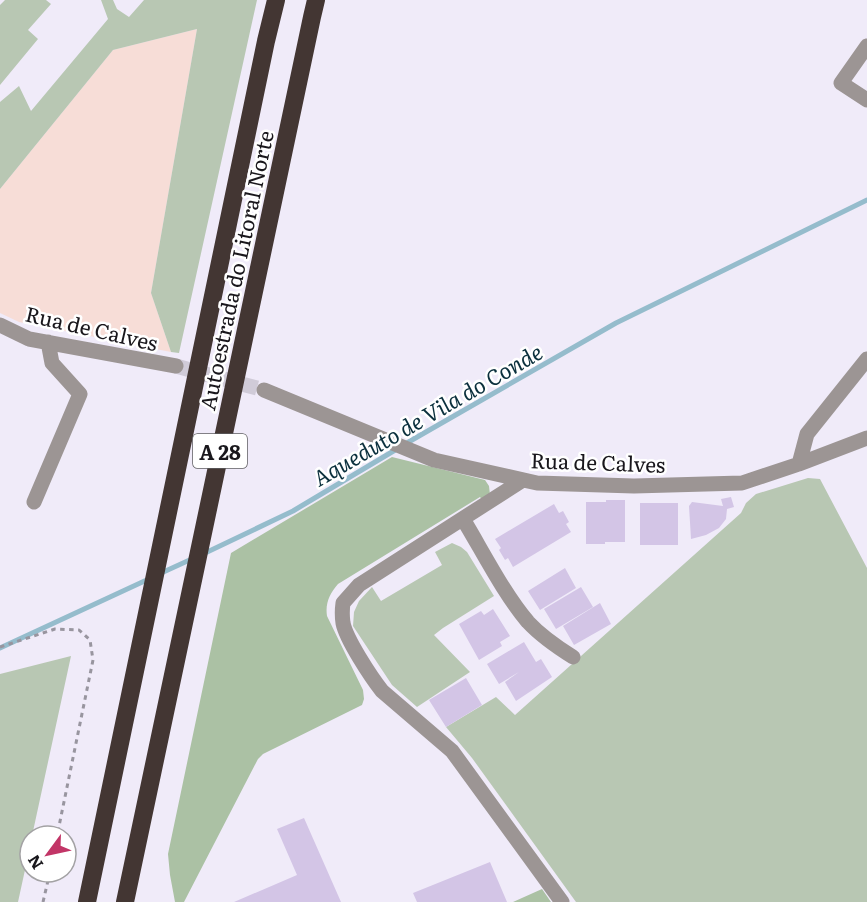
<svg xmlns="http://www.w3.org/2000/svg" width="867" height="902" font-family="Literata,serif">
<rect width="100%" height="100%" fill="#f0ebf9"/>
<path fill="#f7ddd7" d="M197 29 151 293 171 352 19 322 0 313V189L113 50Z"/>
<path fill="#b8c7b3" d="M5 0H46L51 4 28 30 38 39 0 85V5Z
M101 0H113L117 9 129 17 144 0H257L179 353 171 352 151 293 197 29 113 50 0 189V102L19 86 31 111 108 19Z
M808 478 820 479 867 568V902H576L472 758 446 727 496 697 515 715 741 513 746 503 756 494Z
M452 543 461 547 467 552 494 596 443 628 434 635 470 672 417 707 392 685 353 626 354 612 359 601 372 587 381 601 442 565 435 552Z
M71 656 32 836H30V847L18 902H0V674Z"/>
<path fill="#abc1a4" d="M392 457 485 480 489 486 490 495 484 502 480 497 338 584C330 593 325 603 327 616L363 690 364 699 362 705 263 754 258 759 184 902H175L170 875 168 854 231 553Z
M542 889 551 902H513Z"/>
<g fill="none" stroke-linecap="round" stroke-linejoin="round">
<path stroke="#95bccc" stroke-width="5" d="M203 554 293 511 412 440 616 323 867 200
M159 574 194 558
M0 648 151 578"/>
</g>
<path fill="#d3c5e6" d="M731 497 734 507 727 509 726 519 719 528 706 535 691 539 689 506 692 502 723 506 721 499Z
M606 500H625V542H605V544H586V502H606Z
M640 503H678V545H640Z
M554 504 559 513 563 511 569 522 566 524 571 532 513 567 508 558 505 560 499 550 501 548 495 539Z
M565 568 576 588 540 610 528 591Z
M581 587 593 607 556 629 544 609Z
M600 603 611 624 574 645 563 626Z
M493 609 510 636 500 642 502 646 479 660 459 624 481 611 484 615Z
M524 642 536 662 541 659 552 677 516 701 505 682 519 672 499 684 487 664Z
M466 678 482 705 446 727 429 700Z
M304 818 341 902H234L297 875 277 829Z
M490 862 507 902H417L413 893Z"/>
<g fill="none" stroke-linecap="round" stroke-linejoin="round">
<path stroke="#d0cbd8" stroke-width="15" stroke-dasharray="15 8" stroke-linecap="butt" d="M176 366 264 390"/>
<path stroke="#98959f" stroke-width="3" stroke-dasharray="4.5 4.5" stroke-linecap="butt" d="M0 647 55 629 79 630 90 640 93 660 57 836
M43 902 50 872"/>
<path stroke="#9c9594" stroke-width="15" d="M867 46 841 83 867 100
M0 325 29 339 176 366
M264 390 434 460 537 483 634 486 742 483 799 464 867 438
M799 464 807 434 867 359
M523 480 359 585 343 603C342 610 342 616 343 623 346 639 371 677 382 691L452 751 562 902
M34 502 80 394 52 363 48 342
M463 519C483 552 504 594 528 622 541 636 557 647 573 657"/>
<path stroke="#433633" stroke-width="18" d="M87 902 266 41 276 0
M125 902 312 17 316 0"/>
</g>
<g text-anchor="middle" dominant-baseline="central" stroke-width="5" stroke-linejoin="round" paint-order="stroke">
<rect fill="#fff" stroke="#5e5d60" stroke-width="1.5" x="193" y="434" width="54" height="34" rx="4.5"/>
<g font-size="20" font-weight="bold" fill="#19171c">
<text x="220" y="451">A 28</text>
</g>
<g font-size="21" fill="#19171c" stroke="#fff">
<text transform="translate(235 270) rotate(-78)">Autoestrada do Litoral Norte</text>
<text transform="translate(92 327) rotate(13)">Rua de Calves</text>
<text transform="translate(598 461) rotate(2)">Rua de Calves</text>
</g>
<g font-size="22" font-style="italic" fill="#0b303d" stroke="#fff">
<text transform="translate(427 414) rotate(-30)">Aqueduto de Vila do Conde</text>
</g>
</g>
<g transform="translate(48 854) rotate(237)"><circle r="28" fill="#ffffff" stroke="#a3a2a4" stroke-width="1.5"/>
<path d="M0-4.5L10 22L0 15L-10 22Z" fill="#c23567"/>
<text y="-9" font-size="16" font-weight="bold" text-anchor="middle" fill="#19171c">N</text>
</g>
</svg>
